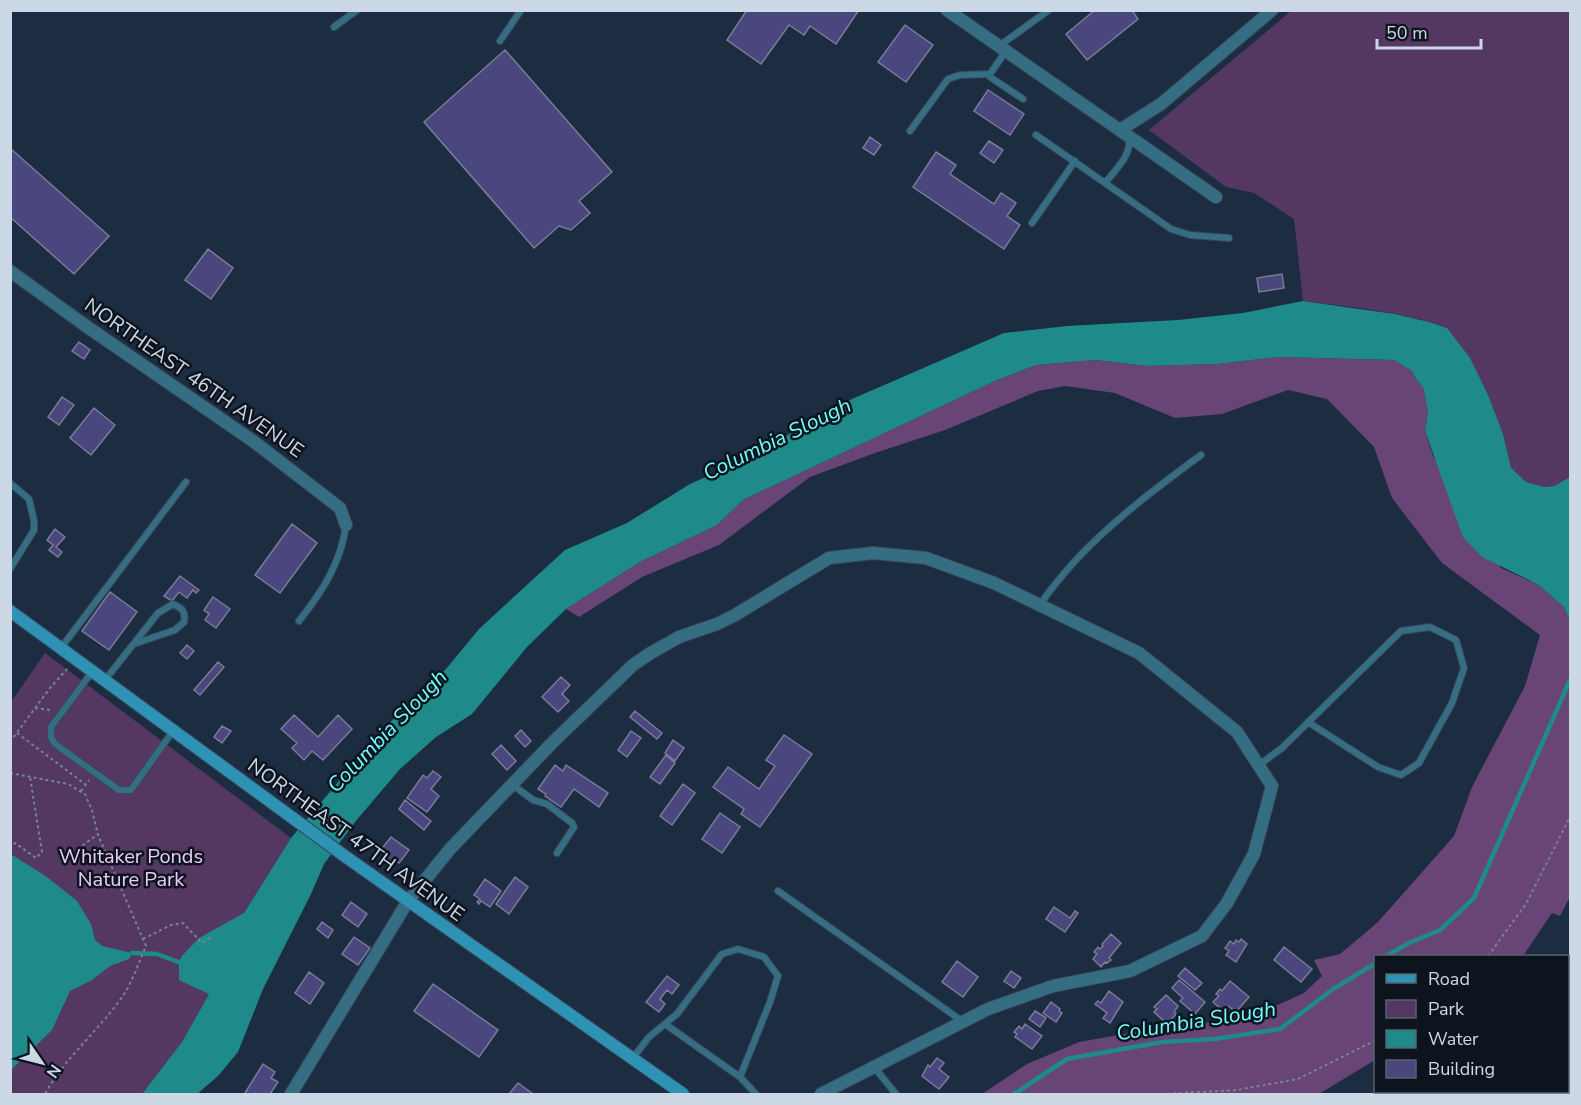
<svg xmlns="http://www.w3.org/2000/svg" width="1581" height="1105" font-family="'Nunito Sans',sans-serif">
<rect width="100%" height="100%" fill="#1c2c41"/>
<path fill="#543861" d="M1291 11H1570V477L1554 486 1545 487 1526 482 1510 468 1503 434 1447 328C1401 311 1351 307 1303 301L1294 219 1254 193 1226 187 1149 130Z
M45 653 291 838 225 943 209 994 182 1042 142 1094H11V702Z"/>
<path fill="#684477" d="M1278 357 1394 360 1412 371 1416 379 1423 387 1428 412 1425 431 1433 456 1501 568 1537 584 1564 607 1570 622V651L1569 658 1570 660V897L1560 916 1552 913 1523 956H1376L1375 1060 1319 1094H982L1027 1064 1079 1042 1158 1028 1230 1020 1267 1010 1304 993 1322 976 1314 960 1340 954 1377 923 1454 836 1472 787 1525 686 1540 635 1442 563 1392 498 1374 447 1327 399 1288 390 1222 414 1175 418 1115 393 1065 386 1038 391 945 430 875 453 810 477 719 545 642 577 579 617 566 609 640 562 717 525 743 500 995 381 1036 365 1095 360 1148 366 1217 364Z"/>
<path fill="#1f8a8a" d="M1303 301 1395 314 1429 322 1447 328 1470 358 1488 395 1503 434 1511 468 1526 482 1545 487 1554 486 1570 477V622L1564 607 1537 584 1482 557 1463 537 1425 431 1428 412 1423 387 1416 379 1412 371 1394 360 1278 357 1217 364 1148 366 1095 360 1036 365 995 381 743 500 717 525 640 562 566 609 527 647 472 714 436 737 400 769 355 822 324 864 311 894 263 989 238 1052 218 1076 197 1094H142L182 1042 209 994 179 980V962L182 956 199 938 244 913 291 838 383 729 446 669 479 629 565 550 627 523 690 484 739 462 852 399 1004 333 1067 326 1178 320 1243 313Z
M11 855 14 856 47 877 77 901 91 924 95 940 102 946 132 953 129 959 110 966 92 980 70 991 52 1030 11 1070Z"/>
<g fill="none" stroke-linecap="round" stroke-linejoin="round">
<path stroke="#1f8a8a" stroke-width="4.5" d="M132 953 157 954 184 964
M1386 956 1409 943 1440 930 1474 898 1570 680
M1014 1094 1067 1059 1162 1042 1215 1039 1280 1029 1333 989 1376 963"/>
</g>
<path fill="#4a467e" stroke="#7b7b98" stroke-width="1.5" d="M747 10H859L836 44 810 26 804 35 789 25 761 64 727 40Z
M1095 10H1132L1138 19 1087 60 1066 34Z
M905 25 933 45 906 82 878 62Z
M505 50 612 172 579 201 590 213 571 230 559 226 534 248 424 122Z
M988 90 1024 114 1010 135 974 111Z
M870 137 881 145 874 155 863 148Z
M989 141 1003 150 994 163 980 153Z
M10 148 109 236 74 274 10 217Z
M936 152 956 165 950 174 994 204 1001 193 1016 203 1007 216 1020 225 1004 249 913 187Z
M208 249 233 268 211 299 185 280Z
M1282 274 1284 288 1259 292 1257 278Z
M79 342 90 350 84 359 72 351Z
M62 397 74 405 59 425 48 417Z
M94 408 115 425 91 455 70 438Z
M292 524 317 543 280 593 255 575Z
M55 529 65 537 56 547 62 552 58 557 49 550 53 545 47 540Z
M180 576 199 590 196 593 193 590 187 598 179 592 172 601 164 596Z
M110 592 137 612 109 650 82 631Z
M213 597 230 609 216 628 205 620 209 614 204 610Z
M187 645 194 651 187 659 180 653Z
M218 662 224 667 200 695 194 690Z
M561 677 570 685 562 694 569 701 558 712 542 697Z
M635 711 662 733 657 739 630 717Z
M294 715 318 737 338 715 352 729 323 760 312 751 304 760 292 748 297 743 281 729Z
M222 726 231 731 222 743 214 737Z
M521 730 531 741 525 747 515 736Z
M631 731 641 738 627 757 618 750Z
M784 735 812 754 760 827 741 814 744 809 713 787 728 767 759 789 775 766 766 760Z
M673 740 684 748 675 761 665 753Z
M501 745 516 761 507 770 492 754Z
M666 755 675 763 660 784 650 777Z
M555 765 563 771 566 765 608 793 599 807 574 789 561 807 545 796 546 794 538 789Z
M433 771 441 777 431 789 439 796 427 812 407 798 423 775 427 778Z
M683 784 695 793 672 825 660 816Z
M405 800 431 821 424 830 399 809Z
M720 813 740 827 722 853 702 839Z
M391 837 409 850 399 863 394 860 392 863 380 851Z
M515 877 528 887 509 914 496 904Z
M485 879 501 891 490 907 481 901 479 904 477 902 480 899 474 895Z
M351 902 367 914 358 927 342 915Z
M1054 907 1070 918 1075 911 1078 913 1065 932 1046 919Z
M322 922 333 930 328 938 317 929Z
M1111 934 1121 943 1109 958 1111 960 1107 963 1105 962 1101 967 1093 959 1097 954 1094 952 1098 947 1100 949 1103 946 1102 944Z
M354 937 370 948 358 965 342 954Z
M1241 939 1247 944 1236 962 1226 955 1229 951 1225 948 1230 941 1234 944 1236 940 1239 942Z
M1284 947 1312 969 1301 982 1274 960Z
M957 961 978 977 963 997 942 982Z
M1185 968 1202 983 1195 990 1178 976Z
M1011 971 1021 978 1014 988 1004 981Z
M309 972 324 983 310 1004 295 993Z
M667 976 679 985 672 994 667 990 660 999 665 1004 659 1012 646 1002Z
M1179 980 1205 1002 1195 1014 1180 1001 1183 998 1172 988Z
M1230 981 1249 997 1236 1012 1228 1006 1223 1011 1213 1002 1219 996 1216 994 1220 989 1222 991Z
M433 984 498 1030 479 1057 414 1011Z
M1109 991 1123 1002 1110 1023 1103 1018 1107 1013 1095 1004 1098 1001 1101 1003Z
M1166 995 1178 1006 1174 1012 1176 1014 1167 1024 1154 1012 1157 1009 1154 1007Z
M1051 1002 1060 1009 1059 1011 1062 1013 1056 1022 1043 1013Z
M1035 1011 1046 1018 1040 1027 1029 1019Z
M1025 1024 1042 1036 1032 1049 1015 1037 1017 1034 1014 1032 1019 1026 1022 1029Z
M937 1058 944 1063 939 1069 949 1077 939 1089 922 1076 928 1065 930 1067Z
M263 1064 275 1072 271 1078 278 1082 270 1094H247L245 1093Z
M518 1083 533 1094H509Z"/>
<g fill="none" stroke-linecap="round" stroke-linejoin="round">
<defs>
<path id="lane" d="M334 27 357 10
M500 41 521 10
M999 46 1049 10
M1006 51 990 74V77L1023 99
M910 131 948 79 960 75 990 74
M1036 135 1105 183C1116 169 1132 155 1129 137
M1105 183 1171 229 1190 235 1229 238
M1032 223 1075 161
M10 483 29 499 34 521V530L10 569
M1040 605C1050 589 1062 576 1074 562 1112 521 1156 488 1201 455
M299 621C322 592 341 563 346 525
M61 648 186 482
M92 672 51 727V737L55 744 119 790H131L173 731
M105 680 158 613 173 604C182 608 186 611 184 622L175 630 134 644
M1259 765 1282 748 1401 631 1430 627 1456 640 1464 668 1452 703 1419 763 1401 775 1378 767 1308 722
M513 785 533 800 547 804 572 823 574 827 557 853
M778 891 962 1021
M665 1024 740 1077 756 1094
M632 1059 649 1037 677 1014 722 954 738 949 764 957 778 976 770 1002 740 1077
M874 1067 896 1094"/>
<path id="street" d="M947 10 1216 197
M1120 130 1161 104 1272 10
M10 271 86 326 253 441 340 508 346 525
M291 1094 408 901 450 849 553 742 633 665 649 654 679 637 717 624 735 615 829 558 873 553 926 558 994 583 1139 653 1237 732 1272 786 1254 854 1227 903 1202 936 1130 971 1053 986 988 1009 821 1094"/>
<path id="secondary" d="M10 611 346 857 683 1094"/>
</defs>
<use href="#lane" stroke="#38485b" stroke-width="8"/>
<use href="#street" stroke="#38485b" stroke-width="14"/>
<use href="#secondary" stroke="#38485b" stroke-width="14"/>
<path stroke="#758394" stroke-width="2" stroke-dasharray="3 3" stroke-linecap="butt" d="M35 708 50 710
M17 733 85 784
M10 742 50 688 68 668
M10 773 68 784 85 794 92 810 98 835 146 946C138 964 132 984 120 1000 96 1033 65 1058 45 1094
M81 791 89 780
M10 849 15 843 36 858 42 852 30 777
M73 861 83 845 97 835
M143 939 171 925 183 923 202 943 211 937
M1488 956 1526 904 1570 817
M1161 1094 1237 1090 1298 1079 1376 1040"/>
<use href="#lane" stroke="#356e83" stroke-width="6"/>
<use href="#street" stroke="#356e83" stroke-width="12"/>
<use href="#secondary" stroke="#2d92b4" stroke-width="12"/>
</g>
<g text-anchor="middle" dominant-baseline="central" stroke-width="5" stroke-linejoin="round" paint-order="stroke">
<g font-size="20" fill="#cdd8e6" stroke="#0d141e">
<text transform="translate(194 378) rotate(35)">NORTHEAST 46TH AVENUE</text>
<text transform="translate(356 840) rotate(36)">NORTHEAST 47TH AVENUE</text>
</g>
<g font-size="20" fill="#eccbfb" stroke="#0d141e">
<text x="131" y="856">Whitaker Ponds<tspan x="131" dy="23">Nature Park</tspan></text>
</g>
<g font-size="21" font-style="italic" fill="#70fcfc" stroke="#0d141e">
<text transform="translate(777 439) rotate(-26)">Columbia Slough</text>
<text transform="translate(387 731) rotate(-46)">Columbia Slough</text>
<text transform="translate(1196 1021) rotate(-9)">Columbia Slough</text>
</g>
</g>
<rect width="1581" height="1105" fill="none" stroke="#cdd8e6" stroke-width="24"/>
<rect x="1374" y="955" width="195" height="138" fill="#0d141e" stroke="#5a626e" stroke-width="1.5"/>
<rect x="1386" y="974" width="30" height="9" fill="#2d92b4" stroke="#5a626e" stroke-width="1.5"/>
<text x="1428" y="985" font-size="18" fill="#cdd8e6">Road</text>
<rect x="1386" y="1000" width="30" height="18" fill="#543861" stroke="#5a626e" stroke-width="1.5"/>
<text x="1428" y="1015" font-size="18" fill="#cdd8e6">Park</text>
<rect x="1386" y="1030" width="30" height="18" fill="#1f8a8a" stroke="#5a626e" stroke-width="1.5"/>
<text x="1428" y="1045" font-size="18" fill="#cdd8e6">Water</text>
<rect x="1386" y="1060" width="30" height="18" fill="#4a467e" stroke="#5a626e" stroke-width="1.5"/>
<text x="1428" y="1075" font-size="18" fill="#cdd8e6">Building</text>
<g transform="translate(42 1063) rotate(125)" stroke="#0d141e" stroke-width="4.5" paint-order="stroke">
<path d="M0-4.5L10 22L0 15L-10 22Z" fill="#cdd8e6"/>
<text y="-9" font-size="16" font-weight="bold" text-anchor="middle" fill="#cdd8e6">N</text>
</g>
<path d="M1377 39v9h104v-9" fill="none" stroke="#cdd8e6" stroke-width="3"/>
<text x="1386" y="39" font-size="18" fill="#cdd8e6" stroke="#0d141e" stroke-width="4.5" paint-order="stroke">50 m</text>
</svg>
